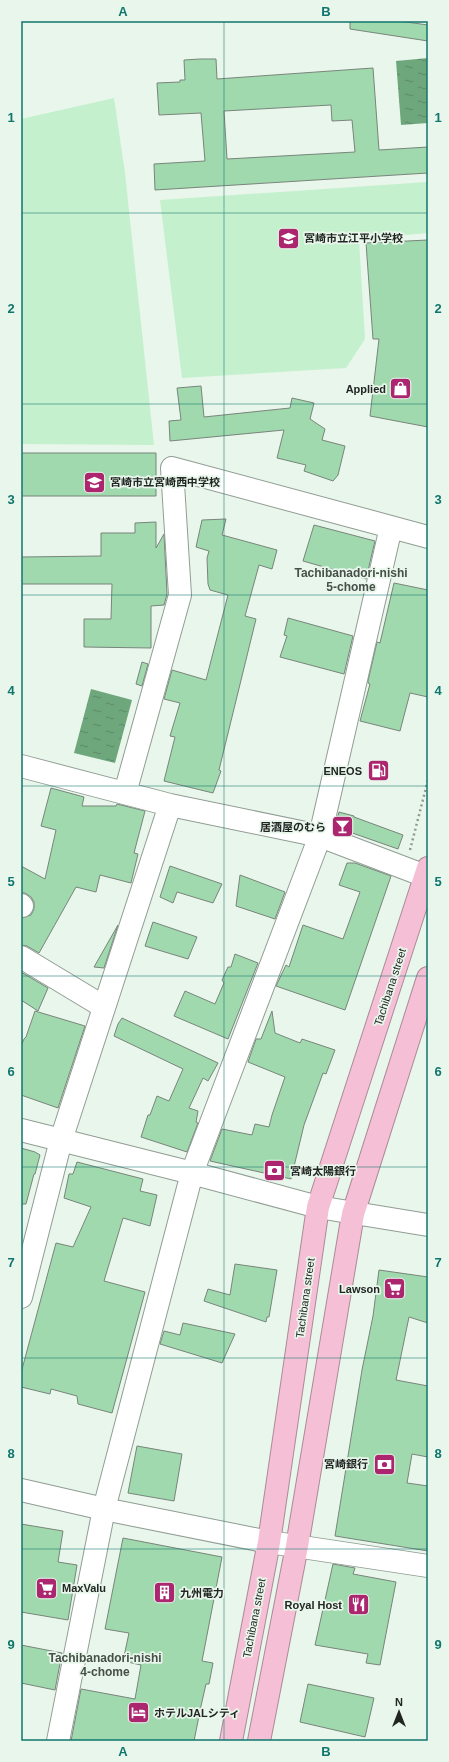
<svg xmlns="http://www.w3.org/2000/svg" width="449" height="1762" font-family="Helvetica,'Noto Sans JP',sans-serif">
<defs>
<pattern id="water-ripples" width="26" height="14" patternUnits="userSpaceOnUse"><rect width="26" height="14" fill="#6fa77d"/><path d="M2 4q2-2 4 0t4 0M15 11q2-2 4 0t4 0" fill="none" stroke="#5b8866"/></pattern>
</defs>
<rect width="100%" height="100%" fill="#e9f6eb"/>
<path fill="#c5f0ce" d="M114 98 125 173 154 445 21 444V119Z
M427 182 428 233 359 239 365 339 346 368 182 378 160 200Z"/>
<path fill="url(#water-ripples)" d="M428 58V123L401 125 396 61Z
M91 689 132 700 115 763 74 753Z"/>
<path fill="#9fd9ad" stroke="#79857b" fill-rule="evenodd" d="M350 21H399L428 25V41L350 29Z
M200 59H216L217 79 373 68 379 150 428 147V173L155 190 154 164 205 161 201 113 159 115 157 83 180 82V80H185L184 60ZM331 105 332 121 352 120 355 152 227 159 224 111Z
M428 240V427L370 416 379 339H373L366 243Z
M201 386 204 417 290 408 292 398 314 403 310 419 325 429 322 440 345 446 338 475 333 481 304 471 306 465 277 458 284 430 170 441 169 421 181 420 177 388Z
M21 453H156V496H21Z
M226 519 222 535 277 550 272 569 259 565 245 616 256 619 219 770 221 771 213 793 164 781 175 737 170 736 180 703 164 699 172 670 206 680 228 595 210 590 208 584 207 558 209 551 196 547 202 520Z
M156 522V548L164 534 167 594 164 605 151 606V648L84 647V619H111L112 584H21V557L101 556V533H135V523Z
M314 525 375 541 366 579 303 561Z
M394 583 428 590V697L410 693 400 731 360 721 370 684 368 683V681L377 642 380 643Z
M288 618 353 636 344 674 280 657 287 636 284 635Z
M142 662 148 664 142 686 136 684Z
M51 788 84 797 82 806H116L117 804 145 811 134 853 138 854 131 883 100 875 96 892 76 887 39 953 27 946 21 945V918L31 915 34 909V902L31 897 25 893H21V866L45 879 56 830 41 826Z
M339 812 354 816V817L403 835 398 849 338 828 336 823Z
M347 863H355L391 876 345 1010 276 986 286 965 289 967 303 925 343 939 360 892 339 885Z
M170 866 222 884 213 903 177 892 173 903 160 897Z
M240 875 285 892 275 919 236 906Z
M153 922 197 937 188 959 145 946Z
M118 925 104 968 94 967Z
M235 954 258 963 228 1039 174 1016 185 991 215 1004 224 983 222 980 228 967H231Z
M21 972 48 988 38 1011 21 1000Z
M35 1011 85 1026 58 1108 21 1095V1046L24 1039 26 1037Z
M272 1011 275 1033 300 1043 302 1039 335 1050 326 1074 323 1073 304 1125 291 1179 210 1161 222 1129 252 1135 255 1124 269 1127 272 1115 285 1077 248 1062 256 1039H261Z
M122 1018 218 1063 208 1081 203 1078 189 1108 198 1111 196 1122 198 1123 187 1152 141 1137 148 1115H150L157 1096 169 1101 183 1069 114 1036 118 1024Z
M21 1148 35 1152 40 1155 35 1174H34L26 1204H21Z
M77 1162 143 1179 140 1191 157 1195 150 1226 123 1218 104 1281 145 1292 112 1413 78 1404 77 1396 51 1389 50 1394 21 1387V1373L56 1243 73 1247 91 1207 64 1198 69 1174H73Z
M235 1264 277 1270 269 1317H267L266 1322 204 1301 208 1289 230 1295Z
M379 1270 428 1277V1323L409 1317 396 1380 428 1386V1457L412 1454 407 1483 428 1486V1551L335 1536 362 1370 373 1316Z
M183 1323 235 1334 222 1363 160 1344 164 1331 180 1335Z
M137 1446 182 1454 174 1501 128 1493Z
M21 1524 63 1531 58 1562 77 1565 68 1620 21 1612Z
M123 1538 222 1557 202 1661 213 1663 209 1684H206L201 1706 194 1741H71L81 1689 135 1699 141 1665 123 1661 129 1633 105 1629Z
M333 1564 355 1568 353 1574 396 1582 380 1665 366 1663 368 1654 315 1645Z
M21 1645 62 1653 55 1690 21 1683Z
M308 1684 374 1698 365 1737 300 1722Z"/>
<g fill="none" stroke-linecap="round" stroke-linejoin="round">
<defs>
<path id="minor" d="M21 766 170 805 320 836 428 877
M125 793 180 595 172 468 428 537
M21 905 22 906
M21 957 104 1007
M21 1130 192 1173 318 1207 428 1225
M21 1297 61 1140 170 805
M21 1490 104 1509 269 1542 428 1566
M58 1741 104 1509 192 1173 320 836 391 527"/>
<path id="highway" d="M231 1741 269 1542 318 1207 428 868
M259 1741 297 1546 353 1214 428 978"/>
</defs>
<use href="#minor" stroke="#919d94" stroke-width="24"/>
<use href="#highway" stroke="#ab8a97" stroke-width="24"/>
<path stroke="#919a92" stroke-width="2.5" stroke-dasharray="2 3" stroke-linecap="butt" d="M410 850 428 780"/>
<use href="#minor" stroke="#fff" stroke-width="22"/>
<use href="#highway" stroke="#f5c0d6" stroke-width="22"/>
</g>
<path fill="none" stroke="#0f766e" stroke-width="1" stroke-opacity="0.55" d="M224 21V1741M21 213H428M21 404H428M21 595H428M21 786H428M21 976H428M21 1167H428M21 1358H428M21 1549H428"/>
<defs>
<symbol id="school-square" viewBox="-11 -11 22 22"><rect x="-9" y="-9" width="18" height="18" rx="4" fill="#ab266f" stroke="#e9f6eb"/><path d="M0-5L7-2L0 1L-7-2ZM-4 1L0 2.5L4 1V4Q0 6-4 4Z" fill="#fff"/></symbol>
<symbol id="shop-square" viewBox="-11 -11 22 22"><rect x="-9" y="-9" width="18" height="18" rx="4" fill="#ab266f" stroke="#e9f6eb"/><path d="M-5-2.5h2.3a2.7 3.5 0 0 1 5.4 0H5L5.5 6h-11ZM-1.5-2.5h3a1.5 2.3 0 0 0-3 0Z" fill="#fff"/></symbol>
<symbol id="fuel-square" viewBox="-11 -11 22 22"><rect x="-9" y="-9" width="18" height="18" rx="4" fill="#ab266f" stroke="#e9f6eb"/><path d="M-5.5-6h7V0h2V4h1.3V-2.5L3-4.5l.8-.8L6-3V5H2.5V1h-1V6h-7ZM-4.2-4.7v3.2H.2V-4.7Z" fill="#fff"/></symbol>
<symbol id="bar-square" viewBox="-11 -11 22 22"><rect x="-9" y="-9" width="18" height="18" rx="4" fill="#ab266f" stroke="#e9f6eb"/><path d="M-6-5H6L.8 .8V4.5H3.5V6h-7V4.5H-.8V.8Z" fill="#fff"/></symbol>
<symbol id="bank-square" viewBox="-11 -11 22 22"><rect x="-9" y="-9" width="18" height="18" rx="4" fill="#ab266f" stroke="#e9f6eb"/><path d="M-6-4H6V4H-6ZM0-2.3a2.3 2.3 0 1 0 0 4.6a2.3 2.3 0 1 0 0-4.6Z" fill="#fff"/></symbol>
<symbol id="supermarket-square" viewBox="-11 -11 22 22"><rect x="-9" y="-9" width="18" height="18" rx="4" fill="#ab266f" stroke="#e9f6eb"/><path d="M-6-5.5h2.5l.6 2H6L4.5 2H-2.5L-4.4-4H-6ZM-1.5 3.2a1.3 1.3 0 1 0 .1 0ZM3 3.2a1.3 1.3 0 1 0 .1 0Z" fill="#fff"/></symbol>
<symbol id="building-square" viewBox="-11 -11 22 22"><rect x="-9" y="-9" width="18" height="18" rx="4" fill="#ab266f" stroke="#e9f6eb"/><path d="M-4-6H4V6H1V3H-1V6H-4ZM-2.5-4.3h1.7v1.8h-1.7ZM.8-4.3h1.7v1.8H.8ZM-2.5-1h1.7V.8h-1.7ZM.8-1h1.7V.8H.8Z" fill="#fff"/></symbol>
<symbol id="restaurant-square" viewBox="-11 -11 22 22"><rect x="-9" y="-9" width="18" height="18" rx="4" fill="#ab266f" stroke="#e9f6eb"/><path d="M-5-6h1v4h1v-4h1v4h1v-4h1v5L-1.5 .5V6h-2V.5L-5-1ZM5-6V6H3V1.5H1.5Q1.5-4 5-6Z" fill="#fff"/></symbol>
<symbol id="hotel-square" viewBox="-11 -11 22 22"><rect x="-9" y="-9" width="18" height="18" rx="4" fill="#ab266f" stroke="#e9f6eb"/><path d="M-6-4.5h1.5V1H6V5H4.5V3h-9V5H-6ZM-4 0a1.8 1.8 0 1 1 3.6 0ZM.5 0V-2.5h3Q6-2.5 6 0Z" fill="#fff"/></symbol>
</defs>
<g fill-rule="evenodd">
<use href="#school-square" x="276" y="226" width="25" height="25"/>
<use href="#shop-square" x="388" y="376" width="25" height="25"/>
<use href="#school-square" x="82" y="470" width="25" height="25"/>
<use href="#fuel-square" x="366" y="758" width="25" height="25"/>
<use href="#bar-square" x="330" y="814" width="25" height="25"/>
<use href="#bank-square" x="262" y="1158" width="25" height="25"/>
<use href="#supermarket-square" x="382" y="1276" width="25" height="25"/>
<use href="#bank-square" x="372" y="1452" width="25" height="25"/>
<use href="#supermarket-square" x="34" y="1576" width="25" height="25"/>
<use href="#building-square" x="152" y="1580" width="25" height="25"/>
<use href="#restaurant-square" x="346" y="1592" width="25" height="25"/>
<use href="#hotel-square" x="126" y="1700" width="25" height="25"/>
</g>
<g text-anchor="middle" dominant-baseline="central" stroke-width="3.5" stroke-linejoin="round" paint-order="stroke">
<g font-size="11" font-weight="bold" fill="#222623" stroke="#e9f6eb" text-anchor="start">
<text x="304" y="238">宮崎市立江平小学校</text>
<text x="386" y="389" text-anchor="end">Applied</text>
<text x="110" y="482">宮崎市立宮崎西中学校</text>
<text x="362" y="771" text-anchor="end">ENEOS</text>
<text x="326" y="827" text-anchor="end">居酒屋のむら</text>
<text x="290" y="1171">宮崎太陽銀行</text>
<text x="380" y="1289" text-anchor="end">Lawson</text>
<text x="368" y="1464" text-anchor="end">宮崎銀行</text>
<text x="62" y="1588">MaxValu</text>
<text x="180" y="1593">九州電力</text>
<text x="342" y="1605" text-anchor="end">Royal Host</text>
<text x="154" y="1713">ホテルJALシティ</text>
</g>
<g font-size="11" fill="#222623" stroke="#e9f6eb">
<text transform="translate(390 987) rotate(-72)">Tachibana street</text>
<text transform="translate(305 1298) rotate(-82)">Tachibana street</text>
<text transform="translate(254 1618) rotate(-79)">Tachibana street</text>
</g>
<g font-size="12" font-weight="bold" fill="#465048" stroke="#e9f6eb">
<text x="351" y="573">Tachibanadori-nishi<tspan x="351" dy="14">5-chome</tspan></text>
<text x="105" y="1658">Tachibanadori-nishi<tspan x="105" dy="14">4-chome</tspan></text>
</g>
</g>
<rect width="449" height="1762" fill="none" stroke="#e9f6eb" stroke-width="44"/>
<g transform="translate(399 1712)" stroke="#e9f6eb" stroke-width="3" paint-order="stroke">
<path d="M0-3L7 15L0 10L-7 15Z" fill="#222623"/>
<text y="-6" font-size="11" font-weight="bold" text-anchor="middle" fill="#222623">N</text>
</g>
<rect x="22" y="22" width="405" height="1718" fill="none" stroke="#0f766e" stroke-width="1.5"/>
<g font-size="13" text-anchor="middle" font-weight="bold" fill="#0f766e">
<text x="123" y="16">A</text>
<text x="326" y="16">B</text>
<text x="11" y="122">1</text>
<text x="438" y="122">1</text>
<text x="11" y="313">2</text>
<text x="438" y="313">2</text>
<text x="11" y="504">3</text>
<text x="438" y="504">3</text>
<text x="11" y="695">4</text>
<text x="438" y="695">4</text>
<text x="11" y="886">5</text>
<text x="438" y="886">5</text>
<text x="11" y="1076">6</text>
<text x="438" y="1076">6</text>
<text x="11" y="1267">7</text>
<text x="438" y="1267">7</text>
<text x="11" y="1458">8</text>
<text x="438" y="1458">8</text>
<text x="11" y="1649">9</text>
<text x="438" y="1649">9</text>
<text x="123" y="1756">A</text>
<text x="326" y="1756">B</text>
</g>
</svg>
